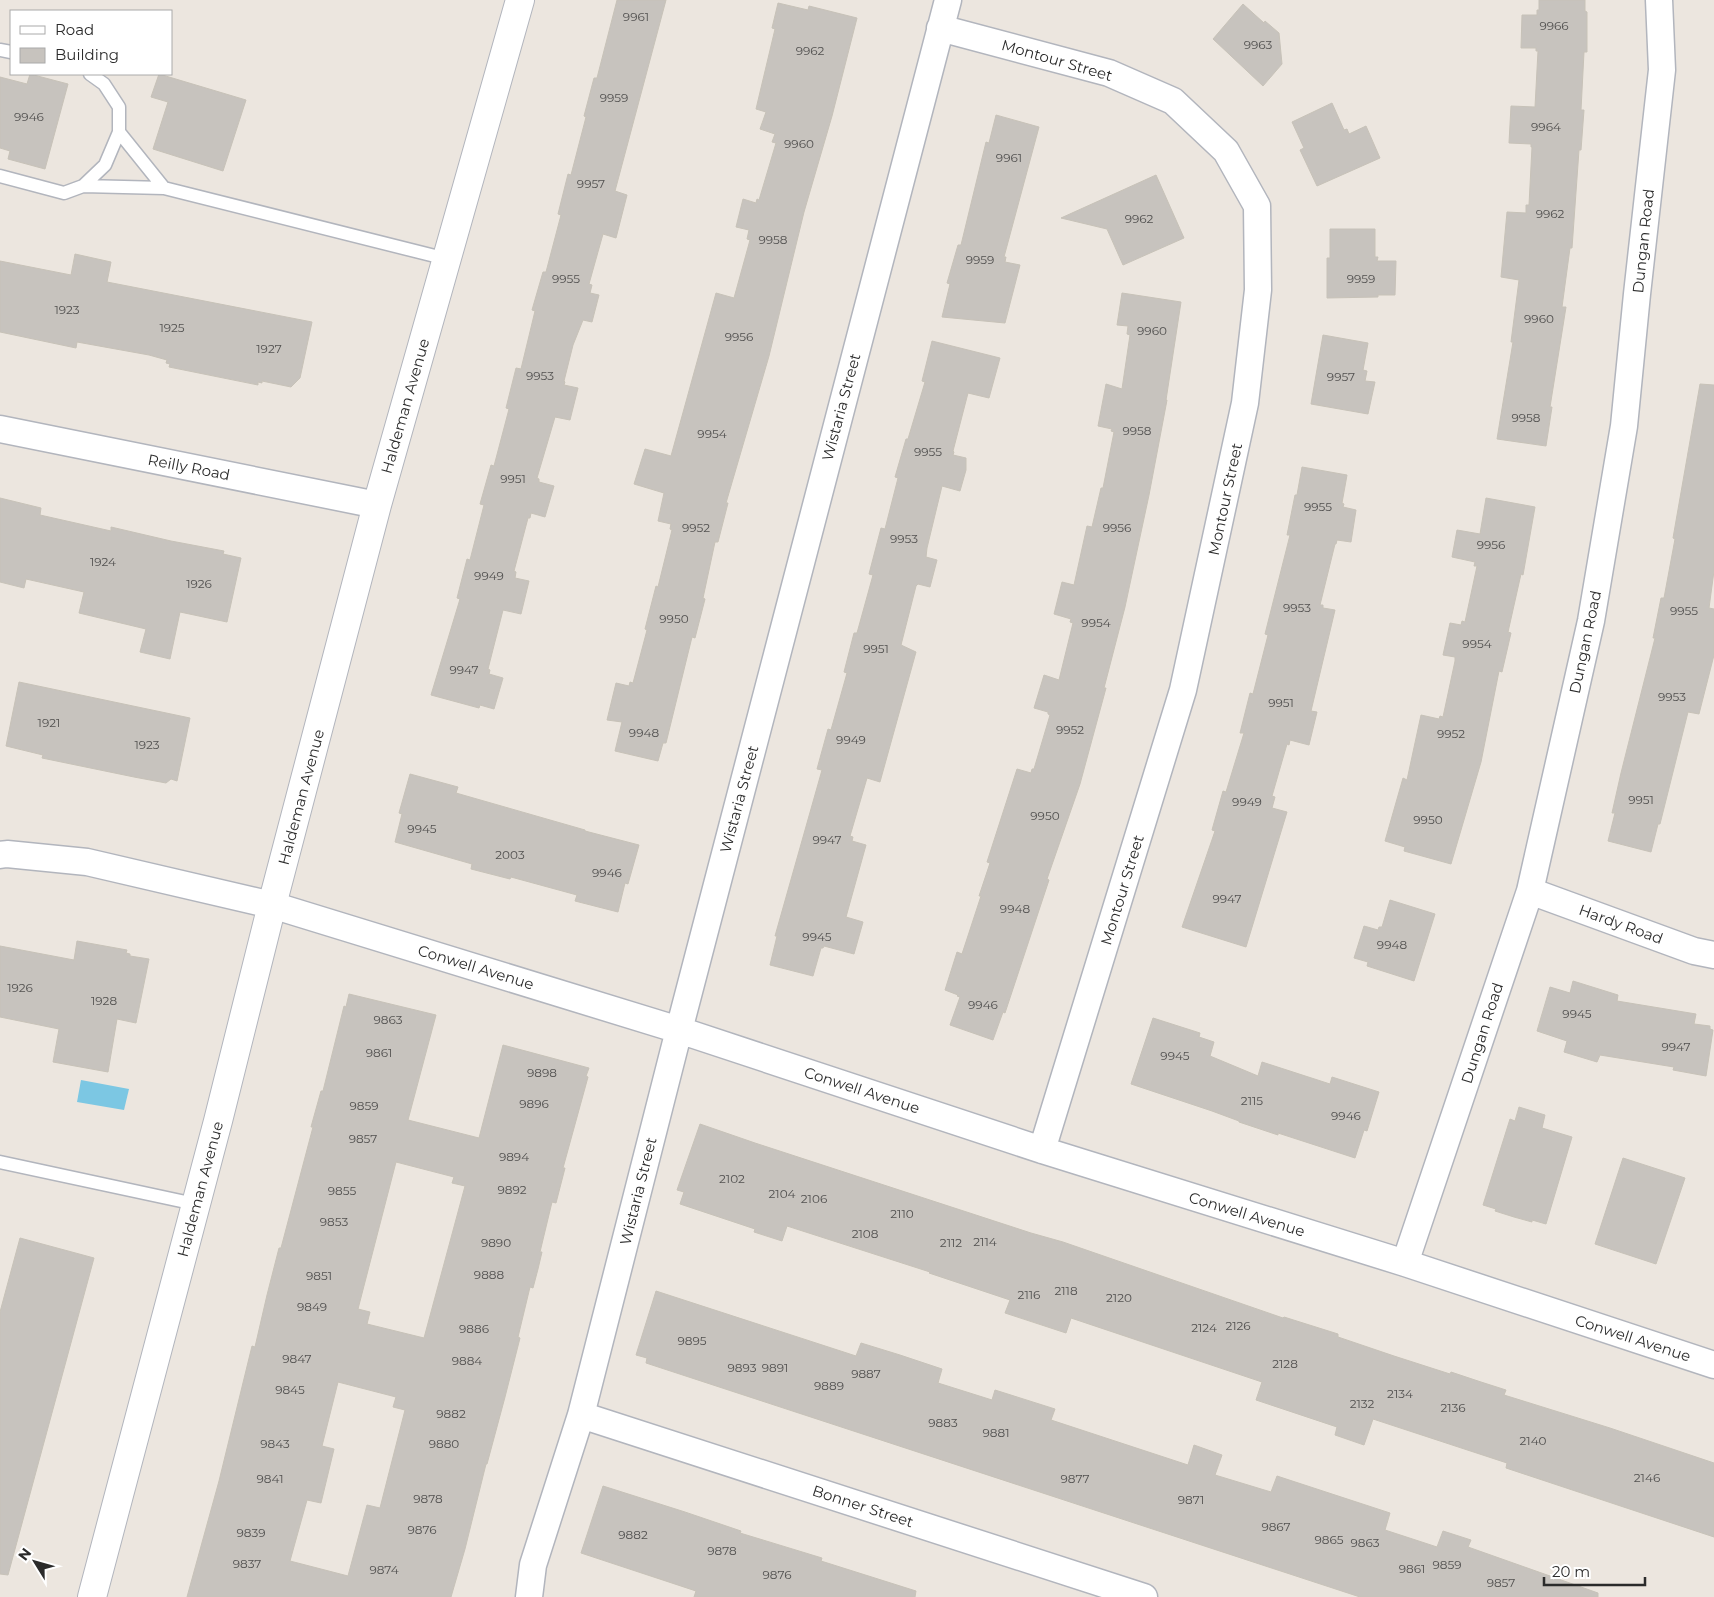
<svg xmlns="http://www.w3.org/2000/svg" width="1714" height="1597" font-family="Montserrat,sans-serif">
<rect width="100%" height="100%" fill="#ece6df"/>
<path fill="#7cc7e3" d="M81 1080 129 1089 124 1110 77 1102Z"/>
<path fill="#c7c3be" stroke="#c7c2b8" fill-rule="evenodd" d="M617 0H666L615 191 627 195 616 238 603 234 589 284 592 285 590 293 599 295 592 322 583 320 573 345 564 381 565 382 564 385 578 388 570 420 555 417 537 478 539 479V482L554 486 545 517 531 513 530 518H528L514 571 516 572 515 578 529 581 521 614 503 610 488 669 490 670 489 674 503 678 494 709 480 705 479 708 431 695 460 599 457 598 467 559 470 560 484 505 480 504 491 465 494 466 509 409 506 408 516 368 521 369 535 311 532 310 543 272H546L561 215 558 214 568 174 571 175 586 117 584 116 594 78H597Z
M1539 0H1585V11L1587 12V52H1584L1581 110H1584L1581 150H1579L1572 248H1570L1562 307H1566L1550 407H1552L1546 446 1497 439 1513 342H1511L1519 280 1501 277 1507 212 1526 213V205H1529L1532 147H1531V144L1509 143 1511 106 1535 107 1538 51H1536V48H1521L1522 15H1537V10H1539Z
M778 3 808 10 809 6 857 18 832 116 804 212 769 356 726 503H728L718 542H715L703 598 705 599 695 638 692 637 666 743H663L658 761 615 751 622 722 607 720 616 683 629 686 630 682 633 683 647 630 645 629 656 586 658 587 672 530 670 529 671 524 658 521 664 493 634 484 645 449 671 456 716 293 734 298 750 240 747 239 749 230 736 227 743 199 756 203 757 199 759 200 776 143 772 142 775 134 760 129 766 112 756 109 775 29 772 28Z
M1243 4 1264 23 1265 21 1279 33 1282 64 1263 86 1213 39Z
M30 74 68 84 45 169 8 159 10 151 0 148V77L27 84Z
M159 74 246 100 223 171 153 149 168 102 151 97Z
M1332 103 1344 130 1347 129 1349 134 1366 126 1380 158 1317 186 1300 150 1304 148 1292 122Z
M996 115 1039 127 1004 257H1006L1005 262 1020 265 1005 323 942 317 950 284 947 283 958 245H961L986 142 989 143Z
M1156 175 1184 238 1123 265 1107 229 1061 218Z
M1330 229H1375V257H1378L1377 261H1396L1395 295H1378V297L1327 298V258H1330Z
M75 254 111 262 107 282 312 322 300 378 291 387 262 381V383L258 382V385L169 367 170 364 166 363 167 360 149 355 77 342 76 348 0 332V261L71 275Z
M1122 293 1181 302 1166 400H1167L1149 495 1125 607 1104 688H1106L1080 784 1047 879 1049 880 1005 1013 1003 1012 993 1040 950 1025 960 997 957 996 958 995 945 990 957 952 962 954 981 896H979L990 863 987 862 1017 769 1031 773 1032 769H1034L1050 715 1048 714V712L1034 708 1044 675 1059 680 1073 623 1070 622 1071 619 1054 614 1062 582 1074 585 1087 526 1092 527 1101 488H1103L1114 432 1111 431 1112 429 1098 426 1106 384 1122 389 1130 335 1127 334 1128 326 1117 325Z
M1323 335 1368 343 1363 370 1367 371 1365 381 1375 382 1368 414 1311 404Z
M932 341 1000 358 989 398 968 393 953 451 954 452 953 455 966 458V470L960 491 942 486 927 548 926 557 937 560 930 587 918 584 916 586 901 645 916 652 880 782 867 778 850 836 853 837 852 841 866 845 846 917 863 922 854 954 824 946 823 948H821L813 976 770 965 777 936H775L822 770 817 769 828 729 831 730 847 673 844 672 854 633H857L873 575 869 574 881 528 885 529 898 478 895 477 906 439H908L925 382 922 381Z
M1700 384 1714 385V571L1709 608 1714 609V655L1699 714 1688 712 1660 824H1658L1651 852 1608 841 1615 813H1612L1621 773 1655 638H1653L1661 598H1664L1675 539 1673 538Z
M1302 467 1347 475 1342 503 1344 504 1343 507 1356 510 1351 542 1337 540 1336 544H1335L1320 605H1323V608L1335 610 1311 711 1317 712 1309 745 1290 740 1289 745 1287 744 1272 796 1275 797 1272 808 1287 812 1246 947 1182 927 1215 831 1212 830 1223 791 1226 792 1244 733H1240L1250 693 1253 694 1268 635 1265 634 1290 535H1287L1295 495H1297Z
M0 498 41 508 40 515 111 531V527L171 541 224 551 223 554 241 558 227 622 180 612 170 659 140 652 146 629 79 613 84 592 26 579 24 588 0 582Z
M1486 498 1535 507 1523 575 1521 574 1508 632 1511 633 1502 672 1499 671 1481 762 1451 864 1404 851 1405 847 1385 841 1403 778 1407 780 1421 715 1439 719 1440 716 1443 717 1455 661V657L1443 655 1450 623 1461 625 1462 621 1465 622 1477 566H1474L1475 562 1452 557 1457 530 1480 534Z
M19 682 190 718 177 781 171 779 166 783 134 777 42 758 43 755 6 746Z
M410 774 458 787 456 793 585 830V831L639 845 628 884 625 883 618 912 575 901 577 895 511 877 510 879 471 869 472 864 395 842 402 814 399 813Z
M1390 900 1435 914 1414 981 1367 966 1368 962 1354 958 1364 926 1378 930 1379 927H1382Z
M77 941 127 950 126 953 130 954V956L149 959 136 1023 117 1019 108 1072 53 1062 59 1029 0 1017V946L74 960Z
M1573 981 1618 995 1617 1001 1696 1014 1694 1024 1710 1026V1029L1713 1030 1706 1076 1673 1070 1674 1067 1600 1055 1597 1062 1564 1052 1567 1041 1537 1031 1550 987 1570 993Z
M349 994 436 1015 408 1120 479 1138 503 1045 589 1068 586 1076 588 1077 563 1168H565L556 1203 552 1202 540 1252H542L538 1269 533 1288 530 1287 518 1337 520 1338 505 1397 487 1464H486L465 1549 451 1597H187L219 1481 252 1346 255 1347 267 1295 279 1248H281L313 1127H311L321 1091H323L344 1006 346 1007ZM396 1162 454 1177 452 1183 465 1186 424 1338 367 1324 370 1312 358 1309ZM338 1382 396 1397 393 1407 405 1410 380 1508 367 1505 348 1576 290 1561 307 1500 321 1503 334 1449 322 1446Z
M1153 1018 1200 1033 1199 1037 1214 1042 1210 1056 1258 1076 1262 1062 1330 1084 1332 1077 1379 1092 1367 1131 1364 1130 1355 1158 1278 1133V1135L1239 1122V1121L1212 1111 1131 1084Z
M1519 1107 1545 1115 1542 1128 1572 1137 1546 1224 1532 1220V1222L1514 1217 1495 1211 1496 1209 1483 1205 1510 1119 1515 1121Z
M700 1124 755 1143 1031 1233 1063 1242 1283 1318 1284 1317 1338 1334V1337L1394 1356 1450 1374 1451 1372 1481 1382 1506 1390 1504 1395 1610 1428 1714 1463V1537L1506 1468 1507 1463 1373 1419 1364 1445 1335 1435 1337 1427 1256 1400 1262 1382 1071 1318 1066 1333 1005 1313 1010 1300 929 1273 930 1272 787 1226 782 1241 754 1232 755 1229 680 1204 684 1192 677 1190Z
M1623 1158 1685 1178 1656 1264 1595 1244Z
M20 1238 94 1258 8 1575 0 1574V1312Z
M656 1291 856 1356 861 1343 900 1355 942 1369 938 1383 992 1400 995 1390 1055 1409 1051 1420 1188 1465 1194 1445 1222 1455 1215 1475 1271 1492 1277 1476 1390 1513 1385 1530 1437 1547 1443 1531 1471 1540 1468 1547 1598 1593V1597H1360L646 1363 647 1358 636 1355Z
M603 1486 685 1512 741 1531 740 1533 822 1558 821 1561 916 1591 915 1597H694L696 1591 581 1553Z"/>
<g fill="none" stroke-linecap="round" stroke-linejoin="round">
<defs>
<path id="lane" d="M0 50 11 52
M119 132 164 188
M0 176 64 193 83 186 105 165 119 132V107L104 84 90 74
M83 186 164 188 447 259
M0 1162 195 1204"/>
<path id="street" d="M940 28 1109 73 1173 101 1226 151 1257 206 1258 290 1245 403 1183 690 1042 1150
M0 429 377 505
M0 855 7 854 87 862 272 905 679 1030 1042 1150 1405 1263 1714 1365
M1530 891 1694 951 1714 955
M1405 1263 1530 891 1591 621 1624 426 1637 294 1662 70 1659 0
M581 1415 1144 1597
M529 1597 533 1565 581 1415 679 1030 948 0"/>
<path id="secondary" d="M92 1597 218 1121 272 905 377 505 520 0"/>
</defs>
<use href="#lane" stroke="#b2b5bd" stroke-width="15"/>
<use href="#street" stroke="#b2b5bd" stroke-width="29"/>
<use href="#secondary" stroke="#b2b5bd" stroke-width="30"/>
<use href="#lane" stroke="#fff" stroke-width="12"/>
<use href="#street" stroke="#fff" stroke-width="26"/>
<use href="#secondary" stroke="#fff" stroke-width="28"/>
</g>
<g text-anchor="middle" dominant-baseline="central" stroke-width="4" stroke-linejoin="round" paint-order="stroke">
<g font-size="12" fill="#525150">
<text x="636" y="16">9961</text>
<text x="1554" y="25">9966</text>
<text x="1258" y="44">9963</text>
<text x="810" y="50">9962</text>
<text x="614" y="97">9959</text>
<text x="29" y="116">9946</text>
<text x="1546" y="126">9964</text>
<text x="799" y="143">9960</text>
<text x="1009" y="157">9961</text>
<text x="591" y="183">9957</text>
<text x="1550" y="213">9962</text>
<text x="1139" y="218">9962</text>
<text x="773" y="239">9958</text>
<text x="980" y="259">9959</text>
<text x="566" y="278">9955</text>
<text x="1361" y="278">9959</text>
<text x="67" y="309">1923</text>
<text x="1539" y="318">9960</text>
<text x="172" y="327">1925</text>
<text x="1152" y="330">9960</text>
<text x="739" y="336">9956</text>
<text x="269" y="348">1927</text>
<text x="540" y="375">9953</text>
<text x="1341" y="376">9957</text>
<text x="1526" y="417">9958</text>
<text x="1137" y="430">9958</text>
<text x="712" y="433">9954</text>
<text x="928" y="451">9955</text>
<text x="513" y="478">9951</text>
<text x="1318" y="506">9955</text>
<text x="696" y="527">9952</text>
<text x="1117" y="527">9956</text>
<text x="904" y="538">9953</text>
<text x="1491" y="544">9956</text>
<text x="103" y="561">1924</text>
<text x="489" y="575">9949</text>
<text x="199" y="583">1926</text>
<text x="1297" y="607">9953</text>
<text x="1684" y="610">9955</text>
<text x="674" y="618">9950</text>
<text x="1096" y="622">9954</text>
<text x="1477" y="643">9954</text>
<text x="876" y="648">9951</text>
<text x="464" y="669">9947</text>
<text x="1672" y="696">9953</text>
<text x="1281" y="702">9951</text>
<text x="49" y="722">1921</text>
<text x="1070" y="729">9952</text>
<text x="644" y="732">9948</text>
<text x="1451" y="733">9952</text>
<text x="851" y="739">9949</text>
<text x="147" y="744">1923</text>
<text x="1641" y="799">9951</text>
<text x="1247" y="801">9949</text>
<text x="1045" y="815">9950</text>
<text x="1428" y="819">9950</text>
<text x="422" y="828">9945</text>
<text x="827" y="839">9947</text>
<text x="510" y="854">2003</text>
<text x="607" y="872">9946</text>
<text x="1227" y="898">9947</text>
<text x="1015" y="908">9948</text>
<text x="817" y="936">9945</text>
<text x="1392" y="944">9948</text>
<text x="20" y="987">1926</text>
<text x="104" y="1000">1928</text>
<text x="983" y="1004">9946</text>
<text x="1577" y="1013">9945</text>
<text x="388" y="1019">9863</text>
<text x="1676" y="1046">9947</text>
<text x="379" y="1052">9861</text>
<text x="1175" y="1055">9945</text>
<text x="542" y="1072">9898</text>
<text x="1252" y="1100">2115</text>
<text x="534" y="1103">9896</text>
<text x="364" y="1105">9859</text>
<text x="1346" y="1115">9946</text>
<text x="363" y="1138">9857</text>
<text x="514" y="1156">9894</text>
<text x="732" y="1178">2102</text>
<text x="512" y="1189">9892</text>
<text x="342" y="1190">9855</text>
<text x="782" y="1193">2104</text>
<text x="814" y="1198">2106</text>
<text x="902" y="1213">2110</text>
<text x="334" y="1221">9853</text>
<text x="865" y="1233">2108</text>
<text x="985" y="1241">2114</text>
<text x="496" y="1242">9890</text>
<text x="951" y="1242">2112</text>
<text x="489" y="1274">9888</text>
<text x="319" y="1275">9851</text>
<text x="1066" y="1290">2118</text>
<text x="1029" y="1294">2116</text>
<text x="1119" y="1297">2120</text>
<text x="312" y="1306">9849</text>
<text x="1238" y="1325">2126</text>
<text x="1204" y="1327">2124</text>
<text x="474" y="1328">9886</text>
<text x="692" y="1340">9895</text>
<text x="297" y="1358">9847</text>
<text x="467" y="1360">9884</text>
<text x="1285" y="1363">2128</text>
<text x="742" y="1367">9893</text>
<text x="775" y="1367">9891</text>
<text x="866" y="1373">9887</text>
<text x="829" y="1385">9889</text>
<text x="290" y="1389">9845</text>
<text x="1400" y="1393">2134</text>
<text x="1362" y="1403">2132</text>
<text x="1453" y="1407">2136</text>
<text x="451" y="1413">9882</text>
<text x="943" y="1422">9883</text>
<text x="996" y="1432">9881</text>
<text x="1533" y="1440">2140</text>
<text x="275" y="1443">9843</text>
<text x="444" y="1443">9880</text>
<text x="1647" y="1477">2146</text>
<text x="270" y="1478">9841</text>
<text x="1075" y="1478">9877</text>
<text x="428" y="1498">9878</text>
<text x="1191" y="1499">9871</text>
<text x="1276" y="1526">9867</text>
<text x="422" y="1529">9876</text>
<text x="251" y="1532">9839</text>
<text x="633" y="1534">9882</text>
<text x="1329" y="1539">9865</text>
<text x="1365" y="1542">9863</text>
<text x="722" y="1550">9878</text>
<text x="247" y="1563">9837</text>
<text x="1447" y="1564">9859</text>
<text x="1412" y="1568">9861</text>
<text x="384" y="1569">9874</text>
<text x="777" y="1574">9876</text>
<text x="1501" y="1582">9857</text>
</g>
<g font-size="15" fill="#2b2b2b" stroke="#fff">
<text transform="translate(1057 60) rotate(16)">Montour Street</text>
<text transform="translate(1643 241) rotate(-84)">Dungan Road</text>
<text transform="translate(405 406) rotate(-74)">Haldeman Avenue</text>
<text transform="translate(841 407) rotate(-75)">Wistaria Street</text>
<text transform="translate(189 467) rotate(11)">Reilly Road</text>
<text transform="translate(1225 499) rotate(-78)">Montour Street</text>
<text transform="translate(1585 642) rotate(-78)">Dungan Road</text>
<text transform="translate(301 797) rotate(-75)">Haldeman Avenue</text>
<text transform="translate(739 799) rotate(-75)">Wistaria Street</text>
<text transform="translate(1122 890) rotate(-73)">Montour Street</text>
<text transform="translate(1621 924) rotate(20)">Hardy Road</text>
<text transform="translate(476 967) rotate(17)">Conwell Avenue</text>
<text transform="translate(1482 1033) rotate(-72)">Dungan Road</text>
<text transform="translate(862 1090) rotate(18)">Conwell Avenue</text>
<text transform="translate(200 1189) rotate(-75)">Haldeman Avenue</text>
<text transform="translate(638 1191) rotate(-76)">Wistaria Street</text>
<text transform="translate(1247 1214) rotate(17)">Conwell Avenue</text>
<text transform="translate(1633 1338) rotate(18)">Conwell Avenue</text>
<text transform="translate(863 1506) rotate(18)">Bonner Street</text>
</g>
</g>
<rect x="10" y="10" width="162" height="65" fill="#ffffff" stroke="#aaaaaa"/>
<rect x="20" y="26" width="25" height="8" fill="#ffffff" stroke="#aaaaaa"/>
<text x="55" y="35" font-size="15" fill="#2b2b2b">Road</text>
<rect x="20" y="48" width="25" height="15" fill="#c7c3be" stroke="#aaaaaa"/>
<text x="55" y="60" font-size="15" fill="#2b2b2b">Building</text>
<g transform="translate(35 1562) rotate(307)" stroke="#ffffff" stroke-width="4" paint-order="stroke">
<path d="M0-4L9 19L0 12L-9 19Z" fill="#2b2b2b"/>
<text y="-8" font-size="14" font-weight="bold" text-anchor="middle" fill="#2b2b2b">N</text>
</g>
<path d="M1544 1577v8h101v-8" fill="none" stroke="#2b2b2b" stroke-width="2.5"/>
<text x="1552" y="1577" font-size="15" fill="#2b2b2b" stroke="#ffffff" stroke-width="4" paint-order="stroke">20 m</text>
</svg>
